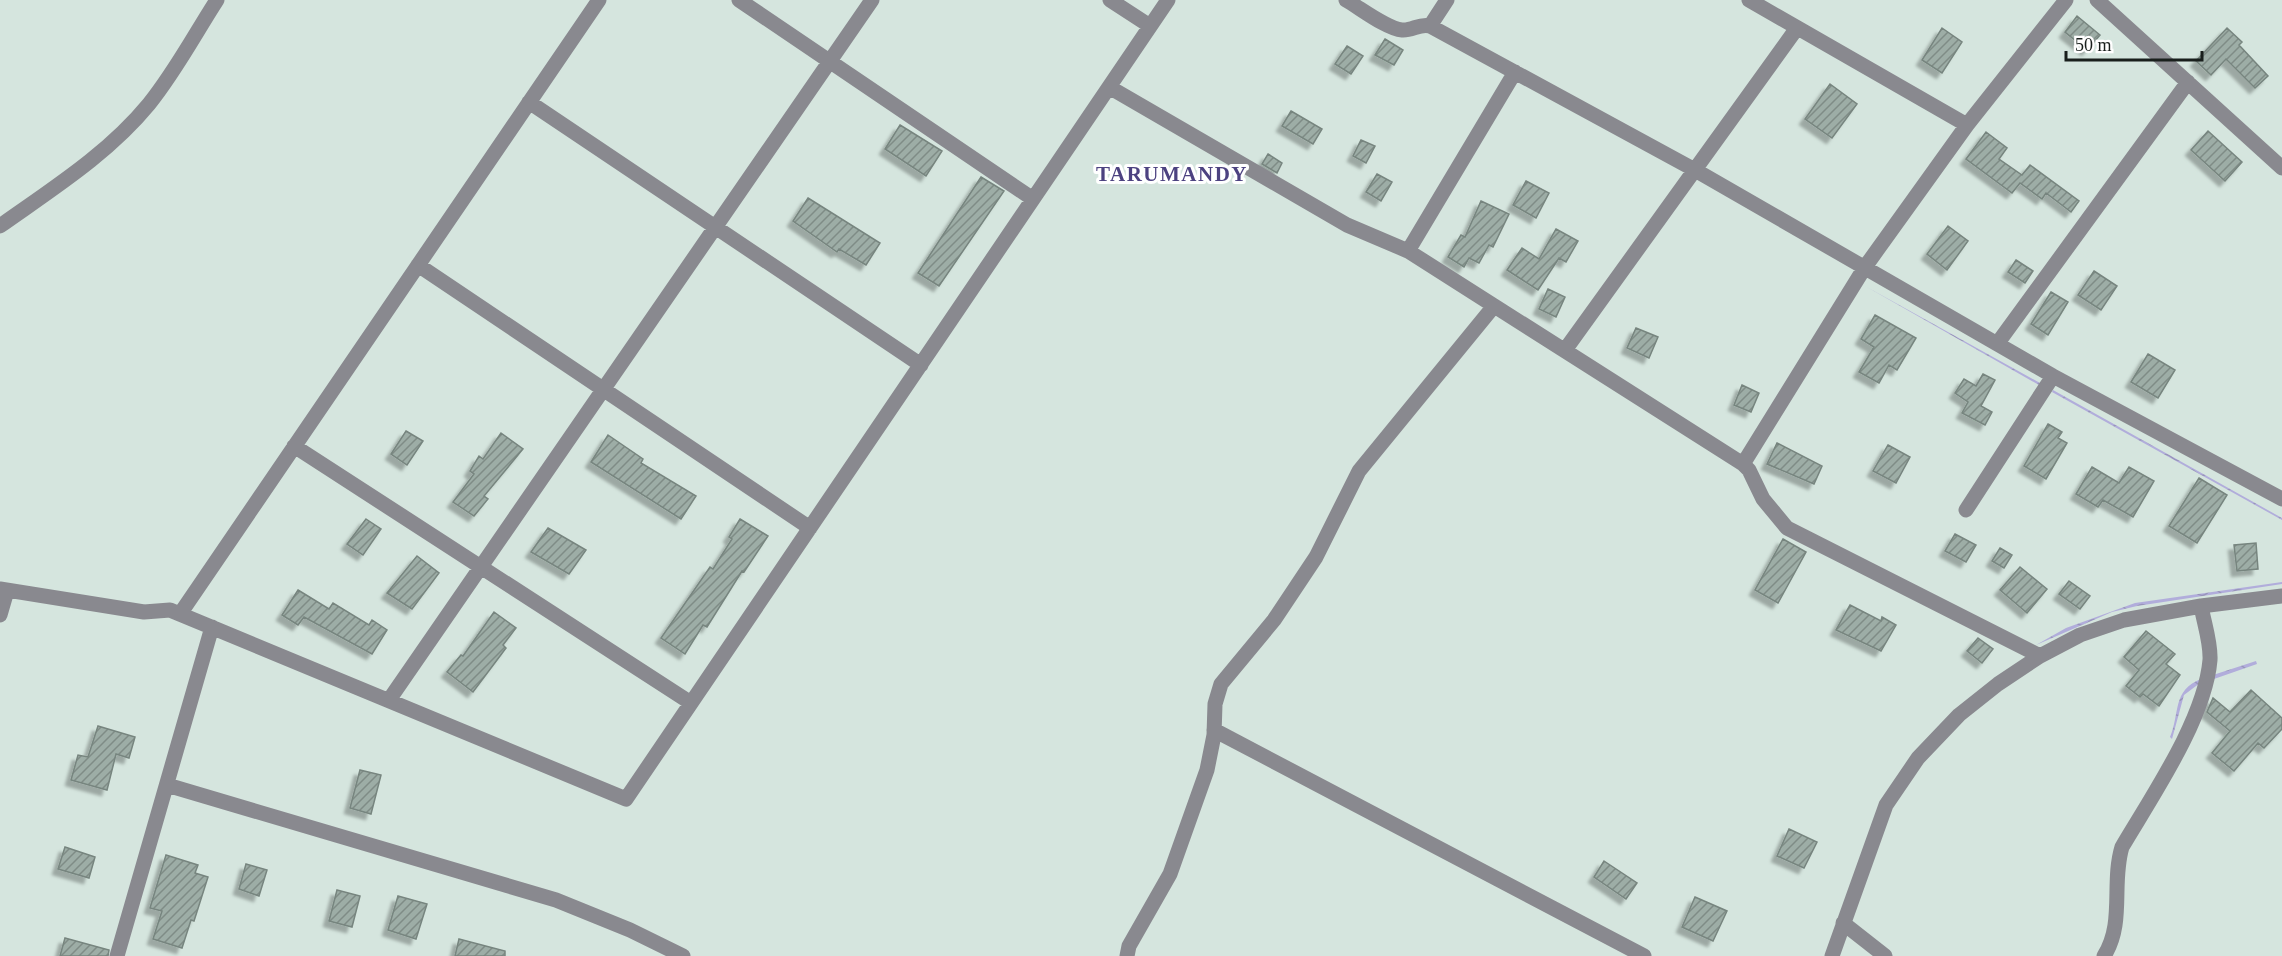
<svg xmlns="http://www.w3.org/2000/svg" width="2282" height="956" font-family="'Times New Roman',serif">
<defs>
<pattern id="water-waves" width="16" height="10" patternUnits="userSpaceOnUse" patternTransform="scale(1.5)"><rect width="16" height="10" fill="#b1addb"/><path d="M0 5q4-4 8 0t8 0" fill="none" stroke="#9894bb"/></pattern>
<pattern id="building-hatch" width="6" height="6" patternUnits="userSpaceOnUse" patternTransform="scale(1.5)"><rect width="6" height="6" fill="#9dada6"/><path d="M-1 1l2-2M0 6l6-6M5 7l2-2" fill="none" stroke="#7f8c86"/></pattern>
<filter id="shadow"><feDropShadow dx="-5.5" dy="5.5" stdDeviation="1.5" flood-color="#0004"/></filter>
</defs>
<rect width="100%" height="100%" fill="#d5e5de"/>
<path fill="url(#water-waves)" d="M1865 286 2040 383 2039 385Z
M2053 390 2282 518V520L2052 392Z
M2282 582V584L2137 606 2112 612 2036 645 2066 628 2135 603Z
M2256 661 2257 664 2214 679 2213 675Z
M2201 679 2200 683 2184 695 2172 739 2170 737C2180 714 2172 690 2201 679Z"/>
<path fill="url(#building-hatch)" stroke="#77857f" stroke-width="1.5" filter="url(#shadow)" d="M2077 16 2100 35 2087 50 2065 32Z
M1942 28 1962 42 1942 73 1922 60Z
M2227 28 2242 42 2239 45 2268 76 2255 88 2226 59 2211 75 2196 61Z
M1385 39 1403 50 1394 65 1375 55Z
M1347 46 1363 56 1351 74 1335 64Z
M1830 84 1857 104 1832 138 1805 119Z
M1291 111 1322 129 1313 144 1282 126Z
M900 125 942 151 926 176 885 149Z
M2208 131 2242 162 2225 181 2191 150Z
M1986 132 2007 148 1999 159 2022 175 2030 165 2079 201 2071 212 2046 193 2042 199 2020 183 2012 193 1966 159Z
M1361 140 1375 146 1366 163 1353 156Z
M1268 154 1282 163 1277 173 1262 164Z
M1377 174 1392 182 1381 201 1366 192Z
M981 177 1004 191 939 286 918 273Z
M1526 181 1549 193 1536 218 1513 205Z
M808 198 880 243 866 265 839 249 837 252 793 221Z
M1481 201 1509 214 1493 247 1489 245 1479 263 1469 258 1464 267 1448 257 1461 235 1465 237Z
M1948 226 1968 241 1947 270 1927 254Z
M1556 229 1578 241 1566 262 1559 258 1538 290 1507 270 1522 248 1539 259Z
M2016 260 2033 271 2025 283 2008 272Z
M2094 271 2117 286 2101 310 2078 295Z
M1548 289 1565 297 1556 317 1539 309Z
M2051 292 2068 302 2048 335 2031 324Z
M1875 315 1916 338 1897 370 1889 365 1879 383 1859 372 1874 347 1861 339Z
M1636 328 1658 337 1649 358 1627 348Z
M2148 354 2175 370 2158 398 2131 382Z
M1983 374 1995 380 1981 406 1992 412 1985 425 1962 413 1968 402 1955 393 1964 379 1976 386Z
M1742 385 1759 393 1751 412 1734 405Z
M2048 424 2062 432 2058 438 2067 443 2046 479 2024 466Z
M406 431 423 441 407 465 391 454Z
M501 433 523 449 484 496 488 499 474 516 453 502 474 474 470 471 479 456 483 459Z
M608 435 643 459 641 463 696 496 681 519 591 462Z
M1777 443 1822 466 1814 484 1767 464Z
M1888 445 1910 457 1896 483 1873 471Z
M2092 467 2119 483 2129 467 2154 481 2133 517 2103 500 2098 507 2076 494Z
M2199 478 2227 495 2197 543 2169 526Z
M366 519 381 529 363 555 347 544Z
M740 519 768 536 744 572 742 571 707 627 703 625 685 654 661 638 710 567 713 569 732 539 729 537Z
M548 528 586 550 569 574 531 552Z
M1955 534 1976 545 1966 562 1945 551Z
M1783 539 1806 552 1778 603 1755 590Z
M2256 543 2258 569 2237 571 2234 545Z
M2000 548 2012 555 2004 568 1992 561Z
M417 556 439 573 412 609 387 593Z
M2020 567 2047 589 2027 613 2000 590Z
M2069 581 2090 596 2080 609 2059 594Z
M298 590 329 609 333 603 369 625 372 620 387 630 372 654 304 617 298 625 282 615Z
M1850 605 1881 621 1882 617 1896 625 1881 651 1836 630Z
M494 612 516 628 503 645 506 648 473 692 447 672 461 655 463 656Z
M2146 631 2175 654 2166 664 2180 675 2159 706 2143 694 2140 697 2126 686 2139 670 2124 657Z
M1978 638 1993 649 1982 663 1967 651Z
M2251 690 2282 718V729L2264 748 2258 743 2234 771 2212 753 2230 731 2207 712 2213 698 2230 712Z
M98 726 135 737 129 758 116 754 107 790 71 780 78 755 88 757Z
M360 770 381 775 371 814 350 808Z
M1789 829 1817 842 1804 868 1777 856Z
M65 847 95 857 89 878 58 869Z
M166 855 198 865 195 873 208 877 194 921 191 920 182 948 153 939 162 911 150 908Z
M1604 861 1637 883 1626 899 1594 877Z
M246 864 267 870 259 896 239 889Z
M337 890 360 896 352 927 329 921Z
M398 896 427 904 416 939 388 930Z
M1695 897 1727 911 1713 941 1682 927Z
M65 938 109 950 108 956H60Z
M459 939 505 951V956H455Z"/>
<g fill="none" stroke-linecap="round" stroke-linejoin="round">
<path stroke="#89898f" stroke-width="15" d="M739 0 1033 199
M1110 0 1150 26
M1346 0C1360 8 1387 29 1402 30 1412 31 1420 23 1430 26L1695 170 2053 376 2282 499
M1749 0 1967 125
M2097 0 2282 168
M1430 26 1447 0
M1109 87 1347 225 1408 251 1743 464 1749 470 1763 499 1787 528 2040 656
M529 102 921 365
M0 226C52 189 108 154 149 104 175 72 195 34 217 0
M1408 251 1515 72
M418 265 810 528
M1997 344 2188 82
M1565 350 1797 28
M294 446 691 703
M1743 464 1865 267 1967 125 2066 0
M1966 510 2053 376
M0 589 144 612 170 610 626 799 1168 0
M180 614 599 0
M0 615 7 591
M389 700 872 0
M1214 730 1644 956
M167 785 556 900 630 930 683 956
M1843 923 1885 956
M117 956 212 627
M1127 956 1129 946 1170 874 1207 770 1214 735 1215 704 1221 684 1274 620 1316 557 1359 471 1494 306
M1832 956 1886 805 1918 758 1959 715 1998 684 2040 656 2080 635 2124 620 2201 606 2282 596
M2104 956C2125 923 2111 883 2122 847 2152 796 2205 719 2210 660 2211 643 2204 623 2201 606"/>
</g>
<g text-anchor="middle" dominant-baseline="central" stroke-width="6" stroke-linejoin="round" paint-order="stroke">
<g font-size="21" font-weight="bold" letter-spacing="1.5" fill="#4c4280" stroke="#fff">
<text x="1172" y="174">TARUMANDY</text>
</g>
</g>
<path d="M2066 51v9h136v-9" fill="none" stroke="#191f1c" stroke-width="3"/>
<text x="2075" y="51" font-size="18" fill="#191f1c" stroke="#ffffff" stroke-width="4.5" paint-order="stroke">50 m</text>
</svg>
